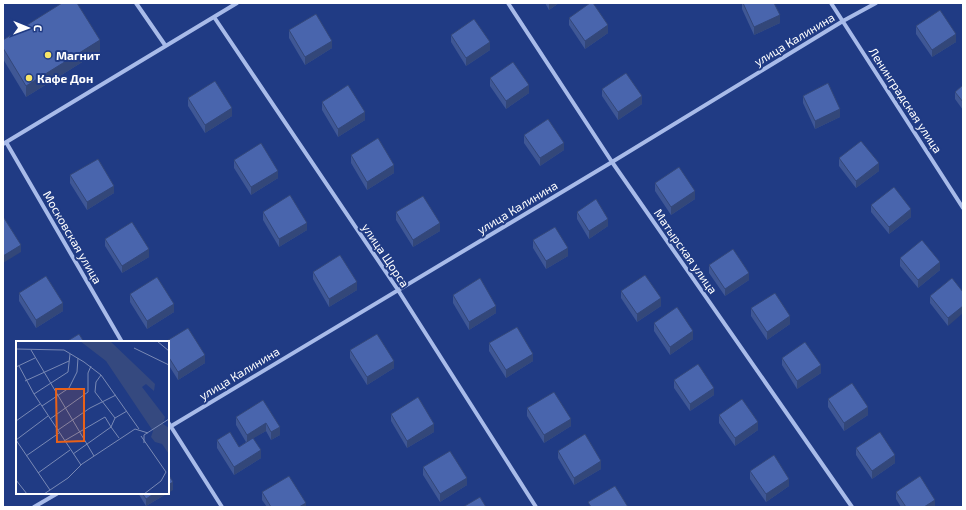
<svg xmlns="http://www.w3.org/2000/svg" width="966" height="510" font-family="'Exo 2',sans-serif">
<rect width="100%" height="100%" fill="#203b84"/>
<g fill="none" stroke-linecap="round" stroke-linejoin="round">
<path stroke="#a8bbe9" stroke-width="4" d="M136 3 165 45
M508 3 612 162 852 507
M831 3 963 208
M214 17 398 290 536 507
M6 142 122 342
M3 144 237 3
M168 422 222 507
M168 428 612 162 843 21 876 3
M34 507 58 493"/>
</g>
<path fill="#3f5795" d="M545 3H559L549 10Z
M742 3H774L780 23 754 35 742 9Z
M569 18 608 33 585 49 569 25Z
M916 26 956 42 932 57 916 34Z
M289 30 332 48 305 65 289 38Z
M451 35 490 50 466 66 451 42Z
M3 40 100 51 26 97 3 59Z
M490 78 529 93 506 109 490 86Z
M963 85V110L955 99V92Z
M602 89 642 104 618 120 602 96Z
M803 96 840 117 815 129 803 103Z
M188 98 232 116 205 133 188 106Z
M322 102 365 120 338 137 322 110Z
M524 135 564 150 540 166 524 143Z
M351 155 394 173 367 190 351 163Z
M839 158 879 171 856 188 839 166Z
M234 160 278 178 251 195 234 168Z
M70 175 114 193 87 210 70 183Z
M655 183 695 199 671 215 655 191Z
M871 205 911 217 889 234 871 212Z
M263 212 307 230 279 247 263 220Z
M396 212 440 231 413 247 396 220Z
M577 212 608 226 589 239 577 219Z
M105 239 149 257 122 273 105 246Z
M533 240 568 256 546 269 533 248Z
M900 258 940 270 918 288 900 266Z
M709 265 749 280 725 296 709 273Z
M313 272 357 290 329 307 313 279Z
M952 278 948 326 930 303V296Z
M621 291 661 306 637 322 621 298Z
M19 293 63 311 36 328 19 301Z
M130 294 174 312 147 329 130 302Z
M453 295 496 313 469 330 453 303Z
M751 308 790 324 767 340 751 316Z
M654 323 693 339 670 355 654 331Z
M168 342 205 363 178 380 168 364Z
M489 343 533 361 506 378 489 351Z
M350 350 394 368 367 385 350 358Z
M782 358 821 373 797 389 782 365Z
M674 380 714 395 690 411 674 388Z
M828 399 868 415 844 431 828 407Z
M263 400 280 435 271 440 266 431 253 438 261 458 234 475 217 448V440L239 447 246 442 236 425V417Z
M527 408 571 426 544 443 527 416Z
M391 414 434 432 407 448 391 421Z
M719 415 758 430 735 446 719 423Z
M856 448 895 463 872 479 856 455Z
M558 451 601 469 574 485 558 458Z
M423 467 467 485 440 502 423 475Z
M750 471 789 486 766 502 750 479Z
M262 492 306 507H267L262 500Z
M896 492 935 507H901L896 499Z
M138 493H168L146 506Z"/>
<path fill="#334779" d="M549 3H559L549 10Z
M780 15V23L754 35V27Z
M608 25V33L585 49V41Z
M956 34V42L932 57V50Z
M100 40V51L26 97V86Z
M332 41V48L305 65V57Z
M490 42V50L466 66V58Z
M529 85V93L506 109V101Z
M642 96V104L618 120V112Z
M232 108V116L205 133V125Z
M840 109V117L815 129V121Z
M365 112V120L338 137V129Z
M564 143V150L540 166V158Z
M879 163V171L856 188V181Z
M394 165V173L367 190V182Z
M278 171V178L251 195V187Z
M114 186V193L87 210V202Z
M695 191V199L671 215V207Z
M911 209V217L889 234V227Z
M608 219V226L589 239V231Z
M307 223V230L279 247V239Z
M440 223V231L413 247V240Z
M21 245V252L3 263V256Z
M568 248V256L546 269V261Z
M149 249V257L122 273V266Z
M940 262V270L918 288V280Z
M749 273V280L725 296V289Z
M357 282V290L329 307V299Z
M661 298V306L637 322V314Z
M63 303V311L36 328V320Z
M174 304V312L147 329V321Z
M496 306V313L469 330V322Z
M963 306V313L948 326V318Z
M790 316V324L767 340V332Z
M693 331V339L670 355V347Z
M533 354V361L506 378V370Z
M205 355V363L178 380V372Z
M394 361V368L367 385V377Z
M821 365V373L797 389V381Z
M714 388V395L690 411V404Z
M868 407V415L844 431V423Z
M571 419V426L544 443V435Z
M758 422V430L735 446V438Z
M266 423V431L247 442V435Z
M434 424V432L407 448V441Z
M280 427V435L271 440V432Z
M261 450V458L234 475V467Z
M895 455V463L872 479V471Z
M601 461V469L574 485V478Z
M467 478V485L440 502V494Z
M789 479V486L766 502V494Z
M173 482V490L168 493V485Z
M155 493H168L146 506V499Z
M935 500V507H924Z
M306 503V507H299Z"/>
<path fill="#4965ad" stroke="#334779" d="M62 3H77L100 40 26 86 3 48V40Z
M590 3H593L608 25 585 41 569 18Z
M743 3H774L780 15 754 27Z
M940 10 956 34 932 50 916 26Z
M316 14 332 41 305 57 289 30Z
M474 19 490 42 466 58 451 35Z
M513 62 529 85 506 101 490 78Z
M626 73 642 96 618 112 602 89Z
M215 81 232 108 205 125 188 98Z
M828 83 840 109 815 121 803 96Z
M348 85 365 112 338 129 322 102Z
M963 85V102L955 92Z
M548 119 564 143 540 158 524 135Z
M378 138 394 165 367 182 351 155Z
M861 141 879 163 856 181 839 158Z
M261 143 278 171 251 187 234 160Z
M98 159 114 186 87 202 70 175Z
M679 167 695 191 671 207 655 183Z
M894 187 911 209 889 227 871 205Z
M290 195 307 223 279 239 263 212Z
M423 196 440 223 413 240 396 212Z
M596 199 608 219 589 231 577 212Z
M3 218H4L21 245 3 256Z
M132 222 149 249 122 266 105 239Z
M555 227 568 248 546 261 533 240Z
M922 240 940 262 918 280 900 258Z
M733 249 749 273 725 289 709 265Z
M340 255 357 282 329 299 313 272Z
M645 275 661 298 637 314 621 291Z
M46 276 63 303 36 320 19 293Z
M157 277 174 304 147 321 130 294Z
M480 278 496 306 469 322 453 295Z
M952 278 963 292V306L948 318 930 296Z
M775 293 790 316 767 332 751 308Z
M677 307 693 331 670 347 654 323Z
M517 327 533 354 506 370 489 343Z
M188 328 205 355 178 372 168 356V342H165Z
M79 334 84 342H66Z
M377 334 394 361 367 377 350 350Z
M805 342 821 365 797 381 782 358Z
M698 364 714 388 690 404 674 380Z
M852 383 868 407 844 423 828 399Z
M554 392 571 419 544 435 527 408Z
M418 397 434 424 407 441 391 414Z
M742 399 758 422 735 438 719 415Z
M263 400 280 427 271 432 266 423 247 435 236 417Z
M230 432 239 447 253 438 261 450 234 467 217 440Z
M880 432 895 455 872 471 856 448Z
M585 434 601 461 574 478 558 451Z
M450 451 467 478 440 494 423 467Z
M774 455 789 479 766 494 750 471Z
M168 474 173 482 168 485Z
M289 476 306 503 299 507H271L262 492Z
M920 476 935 500 924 507H906L896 492Z
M615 486 628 507H591L588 502Z
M142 493H155L146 499Z
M480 497 486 507H463Z"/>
<g fill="#f7e568" stroke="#203b84" stroke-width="1.5">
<circle cx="48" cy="55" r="4"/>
<circle cx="29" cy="78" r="4"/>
</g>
<g text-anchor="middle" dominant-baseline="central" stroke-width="4" stroke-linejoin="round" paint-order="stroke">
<g font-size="12" fill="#fff" stroke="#203b84">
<text transform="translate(794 39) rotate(-31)">улица Калинина</text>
<text transform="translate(906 100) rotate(57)">Ленинградская улица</text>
<text transform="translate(517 207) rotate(-31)">улица Калинина</text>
<text transform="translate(73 237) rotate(60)">Московская улица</text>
<text transform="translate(686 251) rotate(55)">Матырская улица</text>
<text transform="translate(386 255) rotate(56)">улица Щорса</text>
<text transform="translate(239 373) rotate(-31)">улица Калинина</text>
</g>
<g font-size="12" font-weight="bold" fill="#fff" stroke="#203b84" text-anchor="start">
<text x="56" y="55">Магнит</text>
<text x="37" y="78">Кафе Дон</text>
</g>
</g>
<g transform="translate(16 341)">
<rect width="153" height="153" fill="#203b84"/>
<path d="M64 0H94L139 43 138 50 130 43 126 46 149 76 147 83 153 87V113L146 103 139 101 135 96 137 90 90 20Z" fill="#35497f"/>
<path fill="none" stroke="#7989b5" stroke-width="1" d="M141 0 153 10M118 7 153 24M0 8 48 9 68 21 85 34 123 88M15 9 78 115M3 25 18 53 65 124M0 26 19 17M85 34 80 41 79 51 99 77 95 86 103 97M9 40 53 20M18 53 52 31 54 13M26 65 53 47 61 31 62 17M99 77 111 70M34 78 72 51V32L75 25M0 80 24 63M119 88 132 92M42 89 74 67 100 54M125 95 150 131 145 140 128 153M0 99 34 149M0 99 32 75M48 100 89 76 95 86 57 113M128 102V94L153 78M10 115 43 92M22 132 54 109M0 139 11 153M28 153 52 137 66 123 119 88"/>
<path fill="#e96118" fill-opacity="0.15" stroke="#e96118" stroke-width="2" d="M40 48H68V100L41 101Z"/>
<rect width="153" height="153" fill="none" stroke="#fff" stroke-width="2"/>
</g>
<rect width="966" height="510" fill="none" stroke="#ffffff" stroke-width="8"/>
<g transform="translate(28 28) rotate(91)" stroke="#203b84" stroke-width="3" paint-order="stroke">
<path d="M0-3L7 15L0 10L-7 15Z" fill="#ffffff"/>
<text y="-6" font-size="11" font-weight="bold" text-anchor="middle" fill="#ffffff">С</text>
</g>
</svg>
